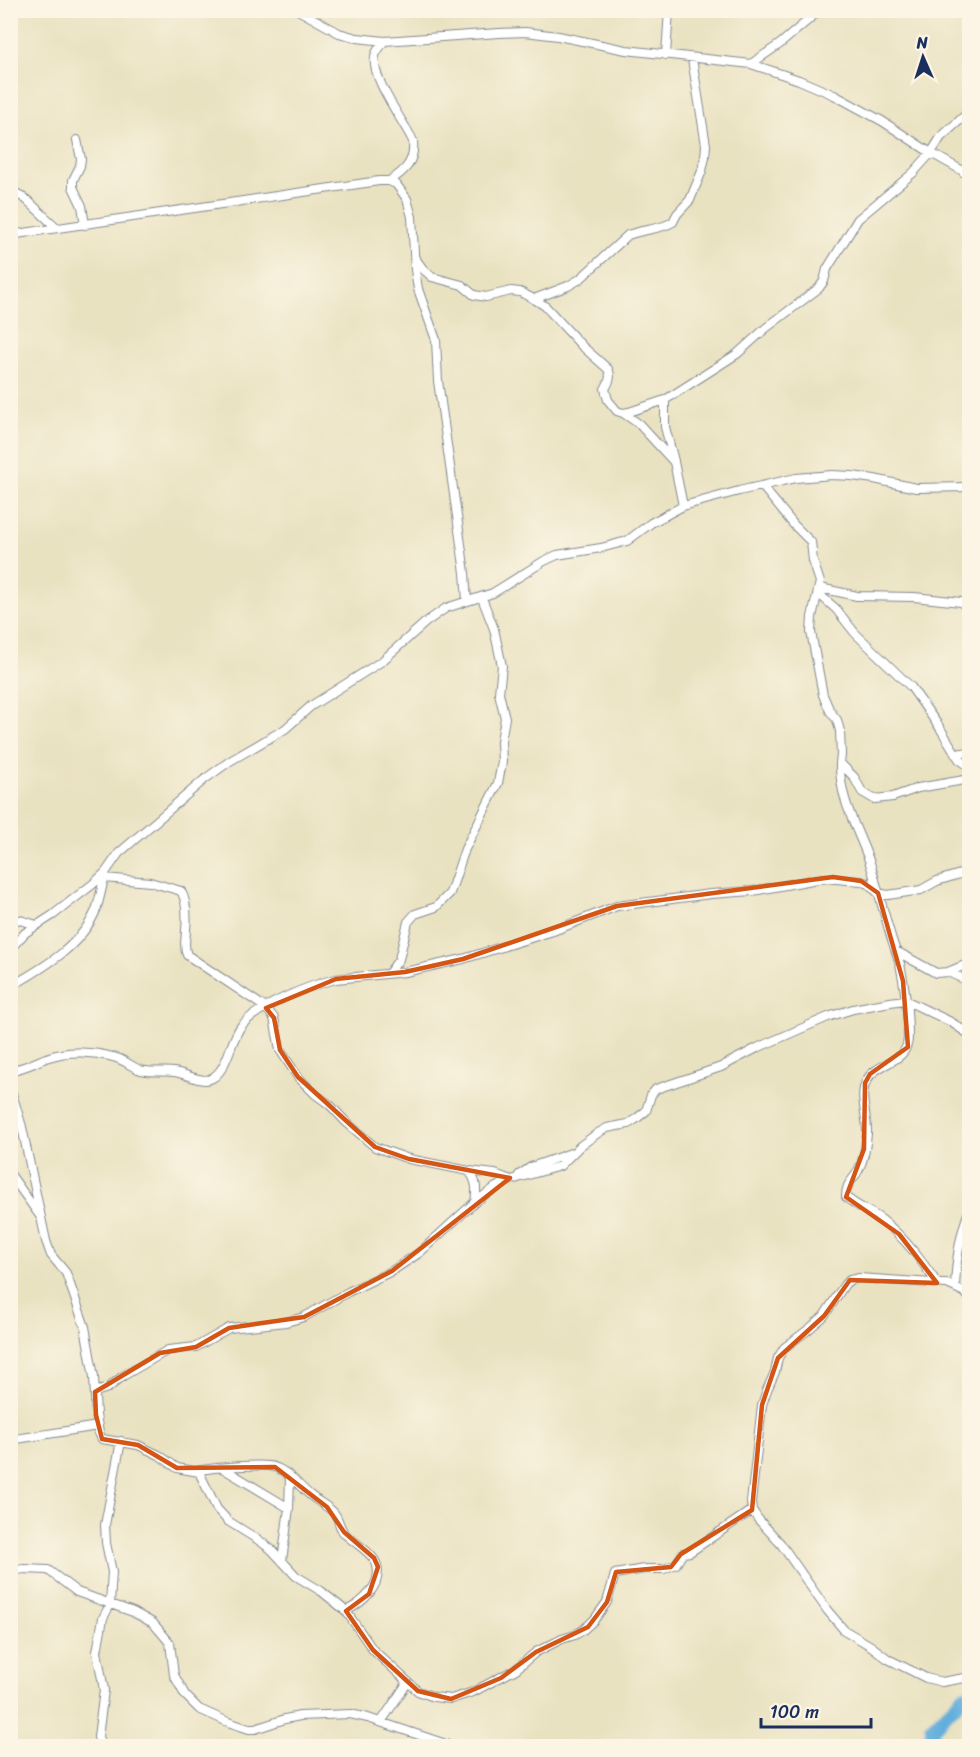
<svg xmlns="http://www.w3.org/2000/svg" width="980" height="1757" font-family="Sriracha,sans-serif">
<rect width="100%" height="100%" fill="#fcf5e5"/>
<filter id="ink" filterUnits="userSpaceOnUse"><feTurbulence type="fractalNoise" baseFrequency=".0167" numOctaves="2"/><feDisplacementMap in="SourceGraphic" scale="12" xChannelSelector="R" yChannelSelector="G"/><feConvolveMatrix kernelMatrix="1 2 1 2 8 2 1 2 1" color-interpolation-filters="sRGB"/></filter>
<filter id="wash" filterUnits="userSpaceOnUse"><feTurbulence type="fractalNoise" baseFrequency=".008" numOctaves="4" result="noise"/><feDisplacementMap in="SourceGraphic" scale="24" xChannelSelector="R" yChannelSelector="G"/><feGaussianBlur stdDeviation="1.35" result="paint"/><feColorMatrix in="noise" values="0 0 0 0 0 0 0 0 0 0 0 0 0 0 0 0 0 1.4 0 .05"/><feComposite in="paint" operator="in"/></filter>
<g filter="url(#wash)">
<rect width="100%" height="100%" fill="#e9e2c1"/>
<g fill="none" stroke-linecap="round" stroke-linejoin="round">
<path stroke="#63afdc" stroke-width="14" d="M932 1746V1728L963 1697 970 1695"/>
</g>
</g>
<g filter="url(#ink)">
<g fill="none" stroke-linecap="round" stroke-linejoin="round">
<defs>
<path id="minor" d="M298 10 339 33 357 38 384 41 499 33 525 32 558 36 626 50 751 64 799 80 834 95 882 121 931 153 970 175
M957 10 970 17
M384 41C382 45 378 49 376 53 367 74 404 121 413 141 415 161 406 171 389 181
M666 55 669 10
M751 64 780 44 820 10
M77 140 81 159 80 166 73 180V187L82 206 85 225
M963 172 970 164
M10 189 27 200 57 228
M10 235 379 181H389L396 184 407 199 412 217 415 270 418 289 436 340 438 381 465 573 467 601
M415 258 423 269 432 277 462 285 474 295 486 297 511 291 520 292 534 299 545 306 582 346 608 369C612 376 609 382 605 389L608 400 617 411 623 413 629 412 665 400 737 354 766 328 819 288 824 281 827 269 858 219 913 173 931 153 941 137 970 111
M534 299 568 286 580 279 628 235C643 229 659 230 673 222L677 214 690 200 702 171 705 157 706 145 692 59
M665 400V427L674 461
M623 413 639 424 674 462 683 506
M762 486 794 525 811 542 813 561 820 582 812 617 811 632 823 695 830 711 837 720 840 731 841 755 840 763 854 777 862 792 874 799 893 797 918 788 970 779
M820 588 857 596 914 597 961 602 965 606 970 615
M819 594 836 609 855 633 911 687 940 728 959 759 970 767
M955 754 970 752
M840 763C839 800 858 829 870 863 877 886 883 910 890 933 893 944 897 953 900 964 905 987 908 1012 908 1036 909 1064 877 1061 867 1080 858 1095 868 1117 867 1134 866 1145 864 1159 859 1169 853 1182 846 1181 846 1197 858 1208 869 1210 882 1220 905 1238 921 1260 937 1283
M104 878 150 882 181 891C187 901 187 918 186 930 186 939 183 946 187 955L266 1008 274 1018 280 1050 298 1077 315 1094 330 1105 346 1122 375 1147 409 1159 469 1171C477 1181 477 1190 475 1202
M10 917 37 925
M10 949 25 933 53 915 93 884 105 873 119 853 205 779 230 761 285 729 311 706 382 661 426 622 446 608 493 593 544 561 557 555 601 548 627 541 651 523 683 506 739 491 796 478 832 475 852 476 874 479 916 488 970 487
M896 951 936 973 948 972 970 963
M948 972 970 982
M389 973 399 959 408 922 415 914 436 907 450 893 465 849 498 783 502 762 501 741 505 718 499 693 502 666 494 629 482 598
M10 987C42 968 81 947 96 910 100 899 102 886 105 874
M10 1070C25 1069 36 1061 49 1057 69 1050 94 1052 113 1057 123 1059 129 1065 138 1069 148 1074 163 1070 174 1072 184 1073 202 1083 210 1079 228 1072 230 1039 242 1025 260 1005 310 985 336 979L405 972 463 959 553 931 617 906 711 894 753 891 823 878 861 881 869 884 878 893 888 895 921 890 937 881 970 871
M10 1087 22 1127 46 1241 51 1255 66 1273 85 1327 94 1377 96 1415 99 1433 102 1439 138 1445 159 1455 177 1468 199 1472 217 1509 228 1521 260 1541 272 1550 296 1576 321 1591 346 1611 373 1650 418 1691 434 1697 451 1699 473 1692 516 1669 536 1652 562 1639 575 1635 583 1630 594 1620 607 1602 615 1574 644 1569H664L676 1564 683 1553 690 1552 752 1510
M469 1171 495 1174 511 1180
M10 1174 40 1216
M519 1175 531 1167 571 1153
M955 1287C956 1262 960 1233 970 1209
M970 1298 964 1292 947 1284 859 1278 850 1280 845 1284 824 1316 809 1329 784 1348 778 1358 775 1372 767 1390 762 1405 751 1502 752 1510 758 1519 781 1544 827 1610 844 1630 871 1646 888 1659 926 1678 942 1682 970 1677
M95 1392 108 1388 123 1376 168 1350 196 1347 229 1328 286 1322 304 1317 348 1292 392 1271 419 1253 475 1202 496 1187 511 1180 560 1166 580 1146 598 1133 607 1128 628 1124 636 1119 646 1111 651 1095 656 1089 721 1067 757 1048 828 1017 853 1009 890 1002 905 1000 951 1022 970 1035
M10 1440 98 1426
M224 1469 289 1508
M196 1471C209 1468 264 1463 274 1467 288 1471 299 1486 310 1495 317 1501 326 1505 332 1511 340 1518 338 1527 345 1534 354 1543 375 1554 377 1566 382 1586 362 1603 346 1611
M282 1561 289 1508 290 1477
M10 1572 23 1569 48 1570 77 1592 133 1612 153 1623 170 1643 174 1675 185 1695 199 1709 228 1722 249 1729H255L285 1719 300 1716 350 1714 368 1718 452 1746
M381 1722 408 1682
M101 1746 98 1737 104 1690 97 1652 103 1618 110 1605 111 1587 112 1572 106 1543 105 1525 121 1441"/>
</defs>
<use href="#minor" stroke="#828890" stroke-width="10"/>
<use href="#minor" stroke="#fff" stroke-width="8"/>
</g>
</g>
<path fill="none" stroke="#d45514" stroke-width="4.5" stroke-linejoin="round" d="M833 877 861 881 878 893 903 981 908 1047 870 1074 865 1083 864 1149 846 1197 899 1234 937 1283 850 1280 824 1316 778 1358 762 1405 752 1510 681 1554 671 1567 616 1572 607 1602 588 1627 536 1652 501 1678 451 1699 418 1691 373 1650 346 1611 369 1594 378 1567 374 1558 344 1532 327 1507 275 1467 177 1468 138 1445 102 1439 96 1415 95 1392 160 1353 196 1347 229 1328 304 1317 392 1271 510 1178 409 1159 375 1147 298 1077 280 1050 274 1018 266 1008 336 979 405 972 463 959 617 906Z"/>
<rect width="980" height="1757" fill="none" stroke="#fcf5e5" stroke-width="36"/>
<g transform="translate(923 57) rotate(357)" stroke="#fcf5e5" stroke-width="4.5" paint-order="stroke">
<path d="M0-4.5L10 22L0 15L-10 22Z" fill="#1b2f5e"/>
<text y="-9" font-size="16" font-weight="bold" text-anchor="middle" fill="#1b2f5e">N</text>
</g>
<path d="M761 1718v9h110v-9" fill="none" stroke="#1b2f5e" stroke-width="3"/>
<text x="770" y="1718" font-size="18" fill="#1b2f5e" stroke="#fcf5e5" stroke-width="4.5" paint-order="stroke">100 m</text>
</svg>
